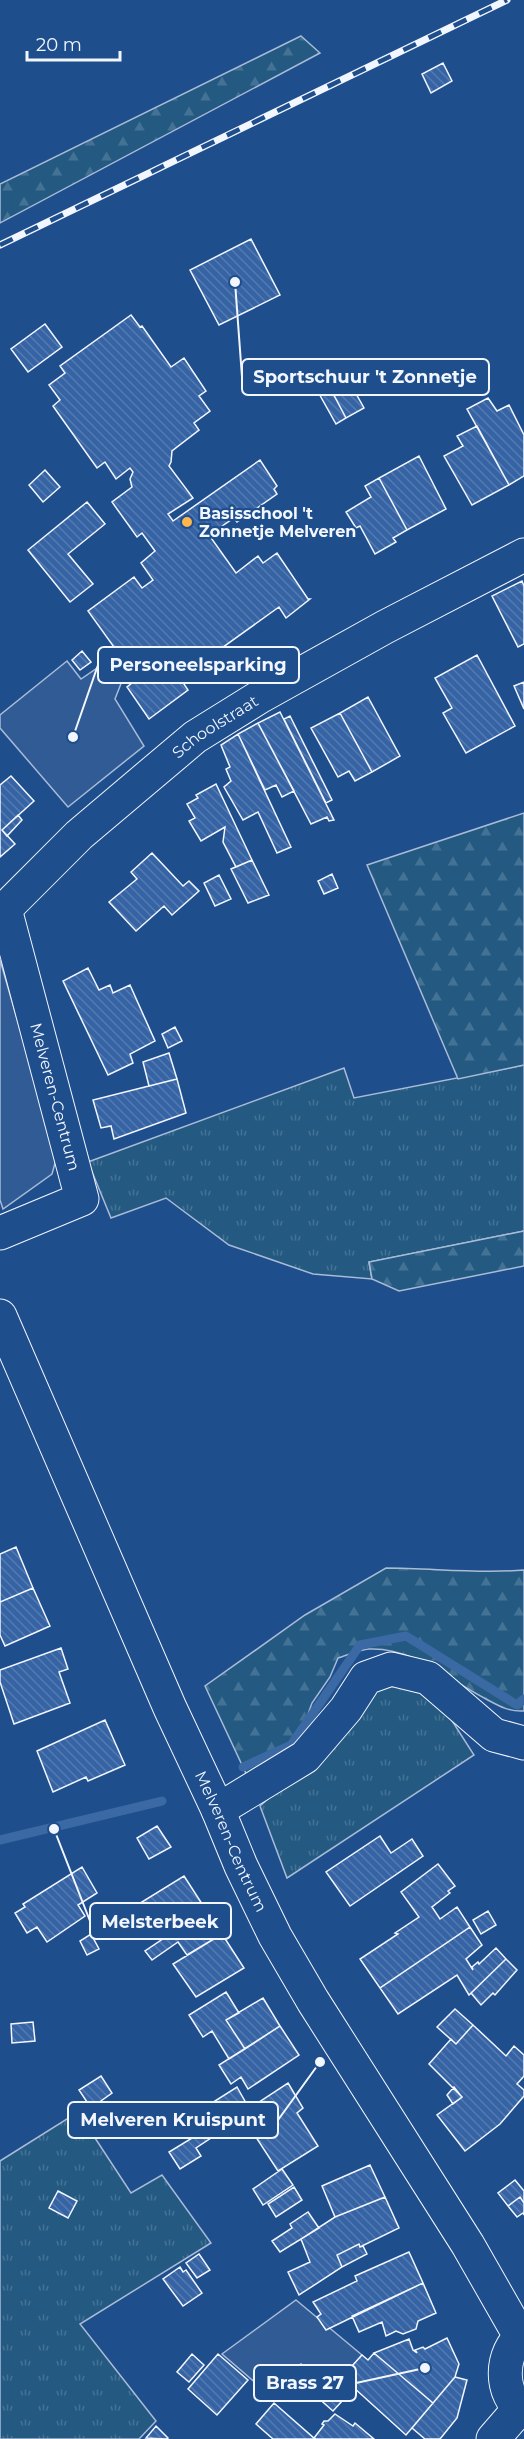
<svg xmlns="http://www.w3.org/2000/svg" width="524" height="2439" font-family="Montserrat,sans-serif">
<defs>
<pattern id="grass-tufts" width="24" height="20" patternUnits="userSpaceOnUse" patternTransform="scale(1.5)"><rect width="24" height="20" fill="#245a82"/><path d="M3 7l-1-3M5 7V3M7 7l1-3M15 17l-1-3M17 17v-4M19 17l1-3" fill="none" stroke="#447295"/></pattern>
<pattern id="forest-firs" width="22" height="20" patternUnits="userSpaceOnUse" patternTransform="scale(1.5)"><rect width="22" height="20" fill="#245a82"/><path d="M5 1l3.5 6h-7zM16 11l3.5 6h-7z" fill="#447295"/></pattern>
<pattern id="building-back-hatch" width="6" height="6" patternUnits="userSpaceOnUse" patternTransform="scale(1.5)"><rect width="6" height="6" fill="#3563a3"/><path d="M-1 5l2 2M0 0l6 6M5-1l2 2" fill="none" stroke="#537ab1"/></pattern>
</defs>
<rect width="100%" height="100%" fill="#1f4e8c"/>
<path fill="url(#grass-tufts)" stroke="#a8bbd7" stroke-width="1.5" d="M524 1065V1231L369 1262 372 1279 313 1274 229 1245 166 1198 111 1218 88 1162 344 1068 354 1098Z
M382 1681 433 1691 474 1755 287 1878 260 1806 307 1765Z
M78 2112 131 2193 162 2175 211 2243 80 2324 156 2421 139 2439H0V2161Z"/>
<path fill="url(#forest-firs)" stroke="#a8bbd7" stroke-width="1.5" d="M301 36 320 53 0 223V184Z
M524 813V1065L458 1079 367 865Z
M524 1231V1266L399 1291 372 1279 369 1262Z
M386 1568C432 1568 478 1574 524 1570V1711C509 1712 499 1706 486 1699 449 1680 413 1647 369 1649 359 1650 348 1655 338 1658L330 1677 312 1703 296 1747 250 1782 205 1686 305 1615Z"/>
<path fill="#305b95" stroke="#a8bbd7" stroke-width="1.5" d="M67 661 81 679 106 662 124 676 115 699 144 746 68 807 0 728V715Z
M0 960 57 1156 52 1174 3 1209 0 1200Z
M296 2300 362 2355 330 2391 301 2365 273 2398 222 2354Z"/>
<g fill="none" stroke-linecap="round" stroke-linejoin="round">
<path stroke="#3b69a3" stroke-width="9" d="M243 1767 291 1745 360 1645 406 1636 517 1705 524 1699
M0 1840 162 1801"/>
</g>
<path fill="url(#building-back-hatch)" stroke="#f2f6ff" stroke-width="1.5" d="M443 63 452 81 431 93 422 74Z
M251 239 280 295 219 325 190 270Z
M131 315 140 327 142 326 171 367 184 358 206 391 199 396 210 411 194 423 199 430 172 451 171 462 169 466 193 498 168 514 173 521 260 460 277 486 274 489 277 494 237 522 234 518 209 535 236 573 258 556 263 563 277 553 308 599H310L286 618 279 607 180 678 188 690 149 719 127 687 137 679 88 611 134 577 142 588 153 580 141 563 155 551 142 533 137 537 112 502 132 487 130 479 133 472 130 468 116 479 105 462 97 468 53 406 60 400 49 385 65 373 60 366Z
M45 324 62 347 28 372 11 349Z
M345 374 364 408 346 418 328 384Z
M328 384 346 418 336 424 317 390Z
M488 398 497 411 509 405 524 435V476L509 485 467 409Z
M477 426 509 485 472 505 444 456 463 446 457 436Z
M419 456 446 509 407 530 379 478Z
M45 470 60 487 43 502 29 485Z
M379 478 407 530 393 538 396 542 375 554 360 526 356 528 346 512 371 497 365 486Z
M87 502 105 524 68 554 93 584 70 602 28 550Z
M522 581 524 586V644L518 647 492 596Z
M82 651 91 662 80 670 72 660Z
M477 655 515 726 466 753 443 713 452 708 435 678Z
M524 682V709L514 686Z
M368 697 400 756 372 772 340 713Z
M280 712 334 820 329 821 327 817 311 824 258 723Z
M340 713 372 772 355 781 349 771 338 777 311 728Z
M290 716 332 800 326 803 284 719Z
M258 723 294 791 282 797 276 785 265 790 238 734Z
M238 734 291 847 277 853 258 812 243 820 224 787 231 781 226 769 230 767 221 745Z
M11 776 34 801 2 830 15 844 0 857V785Z
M216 784 252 860 236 867 223 842 225 827 201 841 189 821 195 818 187 804 198 798 196 795Z
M18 815 22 820 7 836 2 830Z
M152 853 183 886 189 881 199 891 172 915 164 906 136 931 109 902 137 879 131 872Z
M252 860 269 895 248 903 231 869Z
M332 874 338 888 324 894 318 881Z
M219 875 231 899 215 906 204 883Z
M88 968 99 990 110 985 113 993 130 985 155 1041 130 1054 133 1063 108 1075 63 981Z
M175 1027 182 1041 168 1048 162 1034Z
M169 1053 177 1079 149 1086 143 1062Z
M177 1079 186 1113 114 1139 111 1126 101 1128 93 1100Z
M16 1547 33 1588 0 1602V1554Z
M33 1588 50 1626 5 1646 0 1635V1602Z
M61 1648 68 1669 59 1672 70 1703 14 1724 0 1682V1670Z
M105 1720 125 1765 88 1781 86 1777 53 1792 37 1751Z
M157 1826 171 1847 149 1859 137 1838Z
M380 1836 391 1853 412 1839 423 1856 350 1906 326 1872Z
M438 1864 455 1886 448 1891 450 1893 432 1907 440 1919 457 1907 470 1927 380 1988 360 1959 398 1934 395 1933 419 1917 401 1892Z
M82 1867 97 1893 78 1905 85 1916 47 1942 37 1927 27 1933 15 1913 25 1907 23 1904Z
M184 1876 206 1910 160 1940 137 1905Z
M206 1910 222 1934 187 1955 178 1942 152 1960 145 1951Z
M488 1911 496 1925 481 1934 473 1920Z
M470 1927 482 1945 466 1959 473 1970 472 1967 478 1962 479 1964 496 1948 506 1959 469 1995 457 1975 398 2014 380 1988Z
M91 1934 99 1949 87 1955 80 1941Z
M222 1934 244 1968 196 1997 173 1964Z
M506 1959 517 1970 495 1995 493 1993 481 2005 471 1993Z
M226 1992 239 2013 226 2020 245 2049 229 2059 212 2031 203 2037 189 2015Z
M263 1998 280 2026 245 2049 226 2020Z
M455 2009 473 2025 456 2044 437 2027Z
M33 2022 35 2041 12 2043 11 2024Z
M473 2025 506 2056 514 2046 524 2055V2076L517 2084 524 2090V2096L500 2124 465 2151 437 2115 462 2097 429 2064 451 2039 456 2044Z
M280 2026 299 2055 248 2089 241 2077 231 2084 219 2065Z
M101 2076 112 2093 91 2108 79 2090Z
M288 2083 303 2108 297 2113 318 2146 278 2171 241 2114Z
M237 2087 246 2103 199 2134 188 2118Z
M454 2087 462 2097 453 2104 447 2095Z
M215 2124 220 2132 196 2148 201 2156 180 2169 169 2152Z
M370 2165 385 2197 335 2217 322 2186Z
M282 2169 293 2185 263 2205 253 2189Z
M515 2180 524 2191V2203L520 2197 508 2206 498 2193Z
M294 2187 302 2200 276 2217 268 2204Z
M58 2191 77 2201 68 2218 49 2208Z
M385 2197 399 2228 360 2247 359 2244 337 2255 342 2267 299 2295 288 2272 310 2262 301 2239 335 2217Z
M520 2197 524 2203V2215L523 2213 517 2217 508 2206Z
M308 2212 319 2228 280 2252 272 2241 292 2228 290 2224Z
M359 2244 360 2247 363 2246 367 2254 342 2267 337 2255Z
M409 2252 423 2283 326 2330 317 2317 321 2314 313 2302 357 2281 355 2276Z
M199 2254 210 2270 197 2278 186 2263Z
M180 2267 183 2272 186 2270 202 2293 183 2306 163 2279Z
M423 2283 436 2313 418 2321 416 2329 403 2334 396 2331 386 2336 382 2322 359 2332 352 2316Z
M447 2338 459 2364 455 2377 433 2403 374 2353 409 2339 413 2350 417 2353 415 2350 423 2347 425 2349Z
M374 2353 433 2403 406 2435 342 2377 362 2355 368 2360Z
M192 2354 204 2365 189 2382 177 2372Z
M218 2354 248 2380 217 2415 188 2389Z
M301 2364 343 2400 333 2411 292 2375Z
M455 2377 467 2380 457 2418 440 2439H425L412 2428Z
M274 2403 314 2438 316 2439H273L256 2424Z
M335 2414 353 2426 355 2423 374 2439H316L314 2438 324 2425 322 2424 324 2421H328Z
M156 2426 168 2438 166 2439 146 2438Z"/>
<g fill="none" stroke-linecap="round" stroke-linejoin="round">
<defs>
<g id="minor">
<path id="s1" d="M0 914 79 835 195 737 261 696 385 627 524 555"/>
<path d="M0 1233 82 1199 5 909"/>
<path d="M218 1810 305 1757 346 1709 366 1678 391 1669 428 1678 494 1735 524 1743"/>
</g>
<g id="major">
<path id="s2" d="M0 1316 170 1708 218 1810 241 1866 275 1936 313 2001 468 2245 520 2336"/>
<path d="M524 2334C499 2353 499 2394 524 2412"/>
<path d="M493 2439 519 2409"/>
</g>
</defs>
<use href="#minor" stroke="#f2f6ff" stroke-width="35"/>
<use href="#major" stroke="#f2f6ff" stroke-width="35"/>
<use href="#minor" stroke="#1f4e8c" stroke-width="33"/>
<use href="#major" stroke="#1f4e8c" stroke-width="33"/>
<defs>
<path id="rail" d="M0 245 507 0"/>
</defs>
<use href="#rail" stroke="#f2f6ff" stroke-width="7"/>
<use href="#rail" stroke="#1f4e8c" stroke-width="4.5" stroke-dasharray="14" stroke-linecap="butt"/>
</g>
<circle fill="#ffb74d" stroke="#1f4e8c" stroke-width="2" cx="187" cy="522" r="6"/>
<g text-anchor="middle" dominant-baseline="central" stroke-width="4.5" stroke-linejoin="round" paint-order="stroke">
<g font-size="16" font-weight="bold" fill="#f2f6ff" stroke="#1f4e8c" text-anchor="start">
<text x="199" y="513">Basisschool 't<tspan x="199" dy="18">Zonnetje Melveren</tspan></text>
</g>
<g font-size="16" fill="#f2f6ff" stroke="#1f4e8c">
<text stroke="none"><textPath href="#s1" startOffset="286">Schoolstraat</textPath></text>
<text transform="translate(55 1097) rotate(75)">Melveren-Centrum</text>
<text stroke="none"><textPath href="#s2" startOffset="574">Melveren-Centrum</textPath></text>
</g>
</g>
<path fill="none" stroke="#f2f6ff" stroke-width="2" d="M235 282L242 377M73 737L98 665M54 1829L90 1921M320 2062L278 2120M425 2368L356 2383"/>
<g fill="#f2f6ff" stroke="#1f4e8c" stroke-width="2">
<circle cx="235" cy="282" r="6"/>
<circle cx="73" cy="737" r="6"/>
<circle cx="54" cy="1829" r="6"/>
<circle cx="320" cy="2062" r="6"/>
<circle cx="425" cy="2368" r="6"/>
</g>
<g fill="#1f4e8c" stroke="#f2f6ff" stroke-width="2">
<rect x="242" y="359" width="247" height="36" rx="6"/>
<rect x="98" y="647" width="201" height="36" rx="6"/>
<rect x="90" y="1903" width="141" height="36" rx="6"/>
<rect x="68" y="2102" width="210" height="36" rx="6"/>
<rect x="254" y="2365" width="102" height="36" rx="6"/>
</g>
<g font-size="18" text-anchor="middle" font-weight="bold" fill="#f2f6ff">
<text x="365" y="383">Sportschuur 't Zonnetje</text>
<text x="198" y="671">Personeelsparking</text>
<text x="160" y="1928">Melsterbeek</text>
<text x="173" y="2126">Melveren Kruispunt</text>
<text x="305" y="2389">Brass 27</text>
</g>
<path d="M27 51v9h93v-9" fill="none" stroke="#f2f6ff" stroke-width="3"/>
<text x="36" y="51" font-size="18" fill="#f2f6ff" stroke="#1f4e8c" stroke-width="4.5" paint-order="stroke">20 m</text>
</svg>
